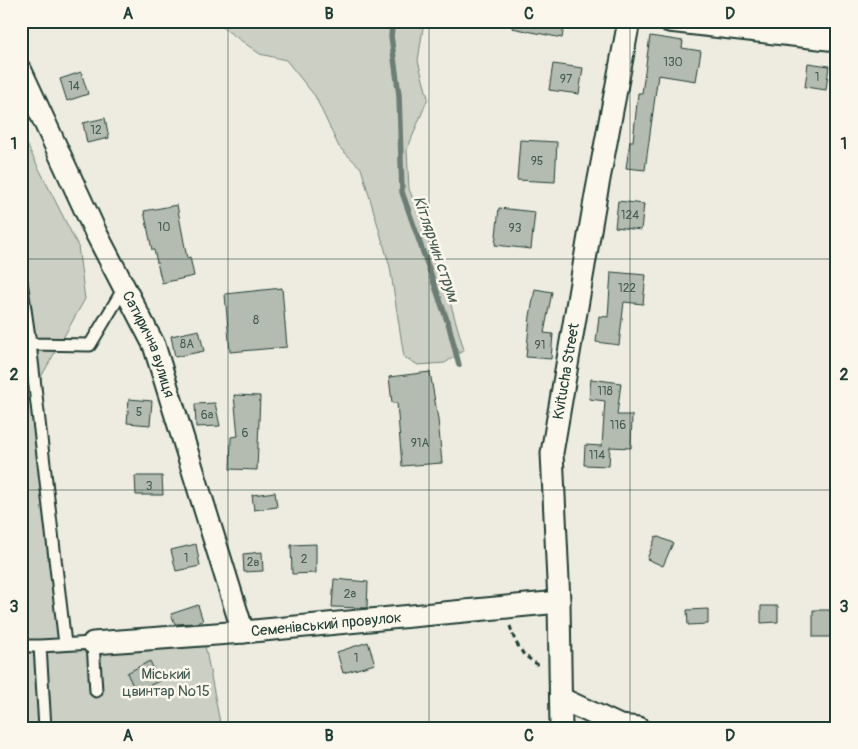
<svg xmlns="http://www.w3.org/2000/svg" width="858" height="749" font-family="Pangolin,sans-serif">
<rect width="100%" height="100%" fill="#eeece1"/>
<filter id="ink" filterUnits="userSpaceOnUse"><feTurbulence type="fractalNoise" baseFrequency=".02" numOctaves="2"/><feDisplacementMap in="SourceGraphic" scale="10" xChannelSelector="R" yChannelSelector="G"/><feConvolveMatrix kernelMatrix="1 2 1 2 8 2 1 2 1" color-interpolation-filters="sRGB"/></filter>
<g filter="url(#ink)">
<path fill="#cbcfc4" stroke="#75867c" d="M220 21H424L418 61 428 98 407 150 409 189 437 257 464 350 445 363 418 365 404 357 390 267 361 168 339 147 315 96 286 60 260 54 222 27Z
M21 133 78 246 85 299 41 377 65 644 203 635 221 728H21Z"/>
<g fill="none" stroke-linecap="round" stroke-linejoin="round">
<path stroke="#6c7d74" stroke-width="5.5" d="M393 21 391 36 399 95 402 192 449 326 459 365"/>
</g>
<path fill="#b4bbb0" stroke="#1f3d34" d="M512 21H565L562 38 512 28Z
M650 36 683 41 682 48 701 51 696 81 658 75 645 170 626 168 630 141H633L638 93H642Z
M808 63 829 66 826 90 805 87Z
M553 64 583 68 579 94 549 90Z
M81 72 88 94 67 101 60 79Z
M105 118 109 138 87 143 83 123Z
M520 140 557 142 555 182 517 180Z
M618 201 644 204 641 230 615 227Z
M177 205 187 258 190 257 194 276 162 283 154 250H152L144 211Z
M499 208 535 212 531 249 495 245Z
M611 272 646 275 643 304 624 302 619 345 596 342 599 316 608 317Z
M282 288 287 347 230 352 225 294Z
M535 289 552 292 544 333 553 334 551 359 526 357 530 316Z
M199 330 204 351 175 357 171 336Z
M430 372 438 419 442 463 402 466 397 403H392L389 377Z
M591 379 621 383 617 415H632L631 448 610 447 609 466 584 465 585 445 602 446 605 401 589 399Z
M234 395 260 396 257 470 230 469 231 437 238 436Z
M129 399 152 401 150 425 127 423Z
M215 403 220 426 196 427 195 404Z
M135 476H162L163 495H136Z
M275 492 277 507 254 510 252 495Z
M656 536 673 543 663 566 647 559Z
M196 544 200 566 176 571 171 550Z
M316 544V573L292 574 291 545Z
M262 552 263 571 244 572 243 554Z
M334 579 368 582 367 608 332 607Z
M198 605 203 621 196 623 175 624 171 614Z
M761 606H778V622L761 623Z
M708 609V624L688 625 687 610Z
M813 610H837V637H813Z
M368 642 375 664 343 673 337 652Z
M150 661 159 681 136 692 127 673Z"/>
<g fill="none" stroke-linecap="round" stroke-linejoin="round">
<defs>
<path id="service" d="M21 281 30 344 65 644
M30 344 90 345 124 288
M21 646H40
M45 728 40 646 93 643 96 691"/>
<g id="minor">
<path d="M669 21 837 40"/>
<path id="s1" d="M21 71 96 233 154 345 243 632"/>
<path id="s2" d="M93 643 243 632 559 602"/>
<path d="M562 699 620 726 639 728"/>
<path id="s3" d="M561 728 559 602 552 453 596 195 629 21"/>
</g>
</defs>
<use href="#service" stroke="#1f3d34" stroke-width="15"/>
<use href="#minor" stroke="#1f3d34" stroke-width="25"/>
<path stroke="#1f3d34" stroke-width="3" stroke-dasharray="5 4" stroke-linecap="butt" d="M510 626 515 641 524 655 541 667"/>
<use href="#service" stroke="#fbf7ec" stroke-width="11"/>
<use href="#minor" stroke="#fbf7ec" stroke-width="21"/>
</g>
</g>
<path fill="none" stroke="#1f3d34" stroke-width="1" stroke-opacity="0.55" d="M228 21V728M429 21V728M630 21V728M21 259H837M21 490H837"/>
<g text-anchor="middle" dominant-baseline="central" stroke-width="5" stroke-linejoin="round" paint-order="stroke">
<g font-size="12" fill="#445c53">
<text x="673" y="62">130</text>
<text x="817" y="77">1</text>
<text x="566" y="79">97</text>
<text x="74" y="86">14</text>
<text x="96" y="130">12</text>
<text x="537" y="161">95</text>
<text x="630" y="215">124</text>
<text x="164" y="227">10</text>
<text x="515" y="228">93</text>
<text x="627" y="288">122</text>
<text x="256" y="320">8</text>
<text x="187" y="344">8А</text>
<text x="540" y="345">91</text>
<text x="605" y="391">118</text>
<text x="139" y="412">5</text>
<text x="207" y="415">6а</text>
<text x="618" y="425">116</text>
<text x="245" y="433">6</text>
<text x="420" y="443">91А</text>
<text x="597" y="455">114</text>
<text x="149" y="486">3</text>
<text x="186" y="558">1</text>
<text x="304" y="559">2</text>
<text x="253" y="562">2в</text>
<text x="350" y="594">2а</text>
<text x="356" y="658">1</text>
</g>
<g font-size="15" fill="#1f3d34" stroke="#fbf7ec">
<text stroke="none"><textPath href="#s1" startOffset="302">Сатирична вулиця</textPath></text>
<text stroke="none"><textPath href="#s3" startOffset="358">Kvitucha Street</textPath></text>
<text stroke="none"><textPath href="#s2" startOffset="234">Семенівський провулок</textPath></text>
</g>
<g font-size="15" fill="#415a51" stroke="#fbf7ec">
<text x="166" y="674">Міський<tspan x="166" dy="17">цвинтар №15</tspan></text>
</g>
<g font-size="16" font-style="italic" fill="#455d54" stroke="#fbf7ec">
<text transform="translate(436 249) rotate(71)">Кітлярчин струм</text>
</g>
</g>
<rect width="858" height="749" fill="none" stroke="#fbf7ec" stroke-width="55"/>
<rect x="28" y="28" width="802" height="694" fill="none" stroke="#1f3d34" stroke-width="2"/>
<g font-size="16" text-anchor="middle" font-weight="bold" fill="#1f3d34">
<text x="128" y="19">A</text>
<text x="329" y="19">B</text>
<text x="529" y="19">C</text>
<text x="730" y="19">D</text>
<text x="14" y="149">1</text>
<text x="844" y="149">1</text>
<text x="14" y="380">2</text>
<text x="844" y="380">2</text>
<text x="14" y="612">3</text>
<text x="844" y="612">3</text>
<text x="128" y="741">A</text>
<text x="329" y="741">B</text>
<text x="529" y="741">C</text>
<text x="730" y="741">D</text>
</g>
</svg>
